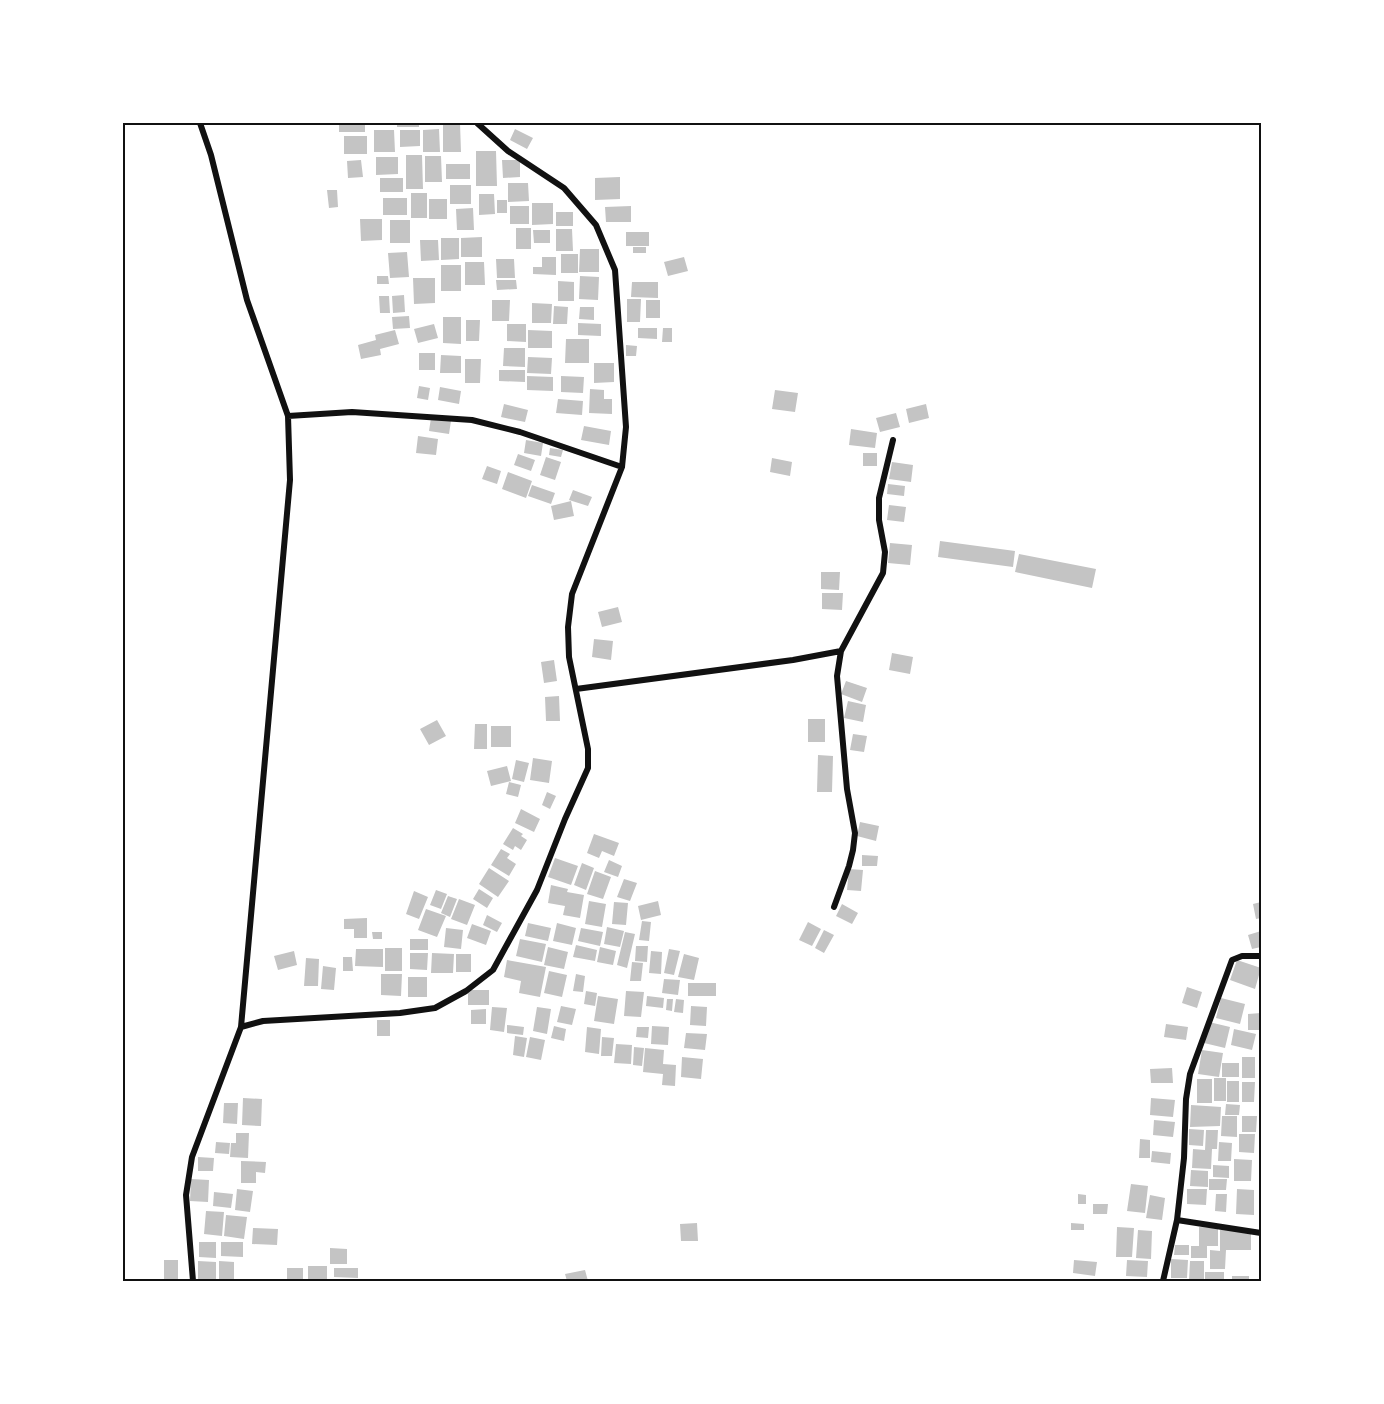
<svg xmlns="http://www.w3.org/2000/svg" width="1384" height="1404" font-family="Montserrat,sans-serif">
<rect width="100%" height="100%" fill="#fff"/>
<path fill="#c4c4c4" d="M339 123H365V132H339Z
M397 123H419V127H397Z
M443 123H460L461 152H443Z
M439 129 440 152H423V130Z
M515 129 533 138 527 149 510 140Z
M374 130H394L395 152H374Z
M400 130H420V146L400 147Z
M344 136H367V154H344Z
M476 151H496L497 186H476Z
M406 155H422L423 189H406Z
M425 156H441L442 182H425Z
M376 157H398V174L376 175Z
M361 160 363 177 348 178 347 161Z
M502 160H520V177L503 178Z
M446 164H470V179H446Z
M620 177V199L595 200V178Z
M380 178H403V192H380Z
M508 183H528L529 201 508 202Z
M450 185H471V204H450Z
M327 190H337L338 207 329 208Z
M411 193H427V218H411Z
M479 194H494L495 214 479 215Z
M383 198H407V215H383Z
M429 199H447V219H429Z
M497 200H507V213H497Z
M532 203H553V224L532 225Z
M510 206H529V224H510Z
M631 206V222H606L605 207Z
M473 208 474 230H457L456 209Z
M556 212H573V226H556Z
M360 219H382V240L361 241Z
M390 220H410V243H390Z
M516 228H531V249H516Z
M556 229H572L573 251H556Z
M533 230H550V243H534Z
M626 232H649V246H626Z
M482 237V257H461V238Z
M441 238H459V259L441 260Z
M420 240H438L439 260 421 261Z
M633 247H646V253H633Z
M580 249H599V272H579Z
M407 252 409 277 390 278 388 253Z
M561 254H578V273H561Z
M542 257H556V275L533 274V267H542Z
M684 257 688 271 668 276 664 262Z
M496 259H514L515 278H497Z
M465 262H484L485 285H465Z
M441 265H461V291H441Z
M377 276H388L389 284H377Z
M580 276 599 277 598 300 579 299Z
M413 278H435V303L414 304Z
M496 280H516L517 289 497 290Z
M558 281 574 282V301H558Z
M632 282H658V298L631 297Z
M404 295 405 312 393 313 392 296Z
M379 296H389L390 313H380Z
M627 299H641L640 322H627Z
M492 300H510L509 321H492Z
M646 300H660V318H646Z
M532 303 552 304 551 323H532Z
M554 306 568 307 567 324H553Z
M580 307H594V320L579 319Z
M409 316 410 328 393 329 392 317Z
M443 317H461V344L443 343Z
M466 320H480L479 341H466Z
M578 323 601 324V336L578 335Z
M434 324 438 338 418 343 414 329Z
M507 324H526V342L507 341Z
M638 328H657V339L638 338Z
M663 328H672V342H662Z
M395 330 399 344 380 349 381 355 361 359 358 345 376 340 375 335Z
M528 330 552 331V348H528Z
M566 339H589V363H565Z
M626 345 637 346 636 356H626Z
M504 348H525V367L503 366Z
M419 353H435V370H419Z
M441 355 461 356V373H440Z
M528 357 552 358 551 374 527 373Z
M465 359H481L480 383H465Z
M594 363H614V382L594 383Z
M499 370H525V382L499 381Z
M527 376 553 377V391L527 390Z
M561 376 584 377 583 393 561 392Z
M419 386 430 388 428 400 417 398Z
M440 387 461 391 459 404 438 400Z
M590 389 604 390V399H612V414L589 413Z
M775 390 798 393 795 412 772 409Z
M558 399 583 401 582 415 556 413Z
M504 404 528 410 525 422 501 417Z
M926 404 929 418 909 423 906 409Z
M896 413 900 427 880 432 876 418Z
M431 418 451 421 449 434 429 431Z
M584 426 611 431 609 445 581 440Z
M851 429 877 433 875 448 849 445Z
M418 436 438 439 436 455 416 453Z
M526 440 543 443 541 456 524 453Z
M550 448 563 450 561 457 549 455Z
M863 453H877V466H863Z
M518 454 535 460 531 471 514 465Z
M546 457 561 462 555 480 540 475Z
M772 458 792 462 790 476 770 472Z
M892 462 913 465 911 482 889 479Z
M487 466 501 471 497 484 482 479Z
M508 472 532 481 526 498 502 489Z
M888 484 905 486 904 496 887 494Z
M532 485 555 493 551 504 528 496Z
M573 490 592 497 588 506 569 500Z
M571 501 574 516 554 520 551 506Z
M889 505 906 507 904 522 887 520Z
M940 541 1015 551 1013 567 938 557Z
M890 543 912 545 910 565 888 563Z
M1019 554 1096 569 1092 588 1015 572Z
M821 572H840L839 590 821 589Z
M822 593H843L842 610 822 609Z
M618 607 622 622 602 627 598 612Z
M594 639 613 641 611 660 592 657Z
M892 653 913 657 910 674 889 670Z
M554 660 557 681 544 683 541 662Z
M846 681 867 688 862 702 841 694Z
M559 696 560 721H546L545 697Z
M848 701 866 705 863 722 844 718Z
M808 719H825V742H808Z
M437 720 446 736 429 745 420 729Z
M475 724H487V749H474Z
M491 726H511V747H491Z
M853 734 867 736 864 752 850 750Z
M818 755 833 756 832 792H817Z
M533 758 552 761 549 783 530 780Z
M516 760 529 763 524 782 512 779Z
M507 766 511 781 491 786 487 771Z
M509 782 521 785 518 797 506 794Z
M547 792 556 796 550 809 542 805Z
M521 809 540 819 534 832 515 823Z
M860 822 879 826 876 841 857 836Z
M513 828 523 834 521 836 527 840 521 850 515 846 513 850 503 844Z
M594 834 619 843 614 856 602 851 599 858 587 853Z
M501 849 510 854 507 858 516 864 509 876 491 865Z
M862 855 878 856 877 866H862Z
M555 858 578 866 571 885 548 877Z
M609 860 622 866 618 877 604 872Z
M582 863 594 868 586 890 574 885Z
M489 868 509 881 498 897 479 884Z
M849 869 863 870 861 891 847 890Z
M595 871 611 877 603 899 587 894Z
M624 879 637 883 630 901 617 897Z
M551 885 568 889 567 892 584 895 580 918 563 915 565 906 548 903Z
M479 889 493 898 487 908 473 899Z
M436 890 447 894 441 909 430 905Z
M414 891 428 897 419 919 406 914Z
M448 896 457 899 450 917 441 913Z
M459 899 475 905 467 925 451 919Z
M589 901 606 904 602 927 585 924Z
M658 901 661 915 641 920 638 906Z
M614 902 628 903 626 925 612 924Z
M1261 902V918L1256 919 1253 904Z
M842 904 858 913 852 924 836 916Z
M426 909 446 916 437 937 418 930Z
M487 915 502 923 497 932 483 925Z
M367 918V938H354V929H344V919Z
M642 921 651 922 649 941 639 940Z
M808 922 821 929 812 946 799 940Z
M528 923 551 928 548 941 525 936Z
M557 923 576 928 572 945 553 941Z
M472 924 491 931 486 945 467 938Z
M607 927 624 931 620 947 604 944Z
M446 928 463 930 461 949 444 947Z
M581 928 603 932 600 946 578 941Z
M824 930 834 935 824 953 815 948Z
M1261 931V947L1252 949 1248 935Z
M372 932H382V939H373Z
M625 932 635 934 627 968 617 965Z
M410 939H428V950H410Z
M520 939 546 944 542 962 516 956Z
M576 945 597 950 595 961 573 957Z
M636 946H648L647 962 635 961Z
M548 947 568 952 564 969 544 965Z
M600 947 616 951 613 965 597 962Z
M385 948H402V971H385Z
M356 949H383V967L355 966Z
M669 949 680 951 674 975 664 973Z
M294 951 297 965 278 970 274 956Z
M651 951 662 952 661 974 649 973Z
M410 953H428L427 970 410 969Z
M432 953 454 954 453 973H431Z
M456 954H471V972H456Z
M684 954 699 958 694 980 678 977Z
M343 957H352L353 971H343Z
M306 958 319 959 318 986H304Z
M507 960 546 967 540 997 519 993 521 981 504 977Z
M1237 960 1261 968 1255 989 1230 980Z
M632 962 643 963 641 981H630Z
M323 966 336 968 334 990 321 989Z
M549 971 567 975 562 997 544 993Z
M381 974H402L401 996 381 995Z
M576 974 585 976 583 992 573 991Z
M408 977H427V997H408Z
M664 979 680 980 678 995 662 993Z
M688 983H716V996H688Z
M1187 987 1202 992 1197 1008 1182 1003Z
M468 990H489V1005H468Z
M586 991 597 993 595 1006 584 1004Z
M626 991 644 992 641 1017 624 1016Z
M598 996 618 999 614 1024 594 1021Z
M647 996 664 998 663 1008 646 1006Z
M1221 998 1245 1004 1240 1024 1216 1018Z
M667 999H673L672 1011 666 1010Z
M676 999 684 1000 683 1013 674 1012Z
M561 1006 576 1009 572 1025 557 1022Z
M691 1006 707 1007 706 1026 690 1025Z
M492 1007 507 1008 504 1032 490 1030Z
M537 1007 551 1009 547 1034 533 1031Z
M486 1009V1024H471V1010Z
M1261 1013V1030H1248V1014Z
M377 1020H390V1036H377Z
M1209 1022 1230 1027 1225 1048 1204 1043Z
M1166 1024 1188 1027 1186 1040 1164 1037Z
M507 1025 524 1027 523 1035 507 1033Z
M554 1026 566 1029 564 1041 551 1038Z
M652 1026 669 1027 668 1045 651 1044Z
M587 1027 601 1029 599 1054 585 1052Z
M637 1027H649L648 1038 636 1037Z
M1234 1029 1256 1034 1252 1050 1231 1045Z
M686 1033 707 1034 705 1050 684 1048Z
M515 1036 527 1038 524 1057 513 1055Z
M530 1037 545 1040 541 1060 526 1057Z
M602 1037 614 1038 612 1056H601Z
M616 1044 632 1045 631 1064 614 1063Z
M634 1047 644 1048 642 1066 633 1065Z
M645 1048 664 1050 663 1064 676 1065 675 1086 662 1085 663 1074 643 1072Z
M1202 1050 1223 1053 1219 1077 1198 1074Z
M682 1057 703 1059 701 1079 681 1077Z
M1242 1057H1255V1078H1242Z
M1222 1063H1239V1077H1222Z
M1172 1068 1173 1083H1151L1150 1069Z
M1214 1078H1226V1101H1214Z
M1197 1079H1212V1103H1197Z
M1227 1081H1239V1102H1227Z
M1242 1082H1255L1254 1102H1242Z
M243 1098 262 1099 261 1126 242 1125Z
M1151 1098 1175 1100 1173 1117 1150 1115Z
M224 1103H238L237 1124 223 1123Z
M1226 1104 1240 1105 1239 1115H1225Z
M1191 1105 1221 1107 1220 1126 1190 1127Z
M1222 1116H1237V1137L1221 1136Z
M1242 1116H1257L1256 1132H1242Z
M1154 1120 1175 1122 1173 1137 1153 1135Z
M1189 1129 1204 1130 1203 1146 1189 1145Z
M1206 1130H1218L1217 1149H1212L1211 1169 1192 1168 1193 1149 1205 1150Z
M236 1133H249L248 1158 230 1157 231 1143H236Z
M1239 1134H1255L1254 1153 1239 1152Z
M1140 1139 1150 1140V1158H1139Z
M216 1142 230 1143 229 1154 215 1153Z
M1219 1142 1232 1143 1231 1161H1218Z
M1152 1151 1171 1153 1170 1164 1151 1162Z
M198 1157 214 1158 213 1171H198Z
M1234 1159 1252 1160 1251 1181H1234Z
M241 1161 266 1162 265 1173 256 1172V1183H241Z
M1213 1165 1229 1166V1178L1213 1177Z
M1191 1170 1208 1171V1187L1190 1186Z
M191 1179 209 1180 208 1202 190 1201Z
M1209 1179H1227L1226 1190H1209Z
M1131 1184 1148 1186 1145 1213 1127 1211Z
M237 1189 253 1191 250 1212 235 1210Z
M1187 1189H1207L1206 1205 1187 1204Z
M1237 1189 1254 1190V1215L1236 1214Z
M214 1192 233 1194 231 1208 213 1206Z
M1078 1194 1086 1195V1204H1078Z
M1216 1194H1227L1226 1212 1215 1211Z
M1150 1195 1165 1198 1162 1220 1146 1218Z
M1093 1204H1108L1107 1214H1093Z
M206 1211 224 1212 222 1236 204 1234Z
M226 1215 247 1217 244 1239 224 1236Z
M697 1223 698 1241H681L680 1224Z
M1071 1223 1084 1224V1230H1071Z
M1117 1227 1134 1228 1132 1257H1116Z
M1199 1227 1218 1228V1246H1207V1258H1191V1246H1199Z
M253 1228 278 1229 277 1245 252 1244Z
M1138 1230 1152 1231 1151 1259 1136 1258Z
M1220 1230 1251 1231V1250H1226L1225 1269H1210V1250L1220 1251Z
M199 1242H216V1258L199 1257Z
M221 1242H243V1257L221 1256Z
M1175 1245H1189V1255H1174Z
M330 1248 347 1249V1264H330Z
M1171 1259 1188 1260 1187 1278H1171Z
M164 1260H178V1281H164Z
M1074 1260 1097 1262 1095 1276 1073 1273Z
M1127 1260 1148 1261 1147 1277 1126 1276Z
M198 1261 216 1262V1281H198Z
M219 1261 234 1262V1281H219Z
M1190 1261H1204V1281H1189Z
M308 1266H327V1281H308Z
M287 1268H303V1281H287Z
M334 1268H358V1278L334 1277Z
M585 1270 588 1281H567L565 1274Z
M1205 1272H1224V1281H1205Z
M1232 1276H1249V1281H1232Z"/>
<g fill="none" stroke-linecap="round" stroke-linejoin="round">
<path stroke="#111" stroke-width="6" d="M200 123 211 155 247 300 288 416 290 480 241 1027
M288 416 352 412 472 420 520 432 622 467
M576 689 793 660 841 651
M834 907 849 866 853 850 855 833 847 789 837 676 841 651 883 573 885 552 879 520V498L893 440
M1177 1220 1261 1233
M193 1281 186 1195 192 1157 241 1027 263 1021 400 1013 435 1008 466 991 493 970 537 890 565 819 588 768V749L569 657 568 627 572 594 622 467 626 427 615 270 596 225 564 188 508 151 477 123
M1163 1281 1177 1220 1184 1158 1186 1099 1190 1074 1232 960 1242 956H1261"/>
</g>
<rect width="1384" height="1404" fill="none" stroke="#ffffff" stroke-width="249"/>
<rect x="124" y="124" width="1136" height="1156" fill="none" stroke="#111" stroke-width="2"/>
</svg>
